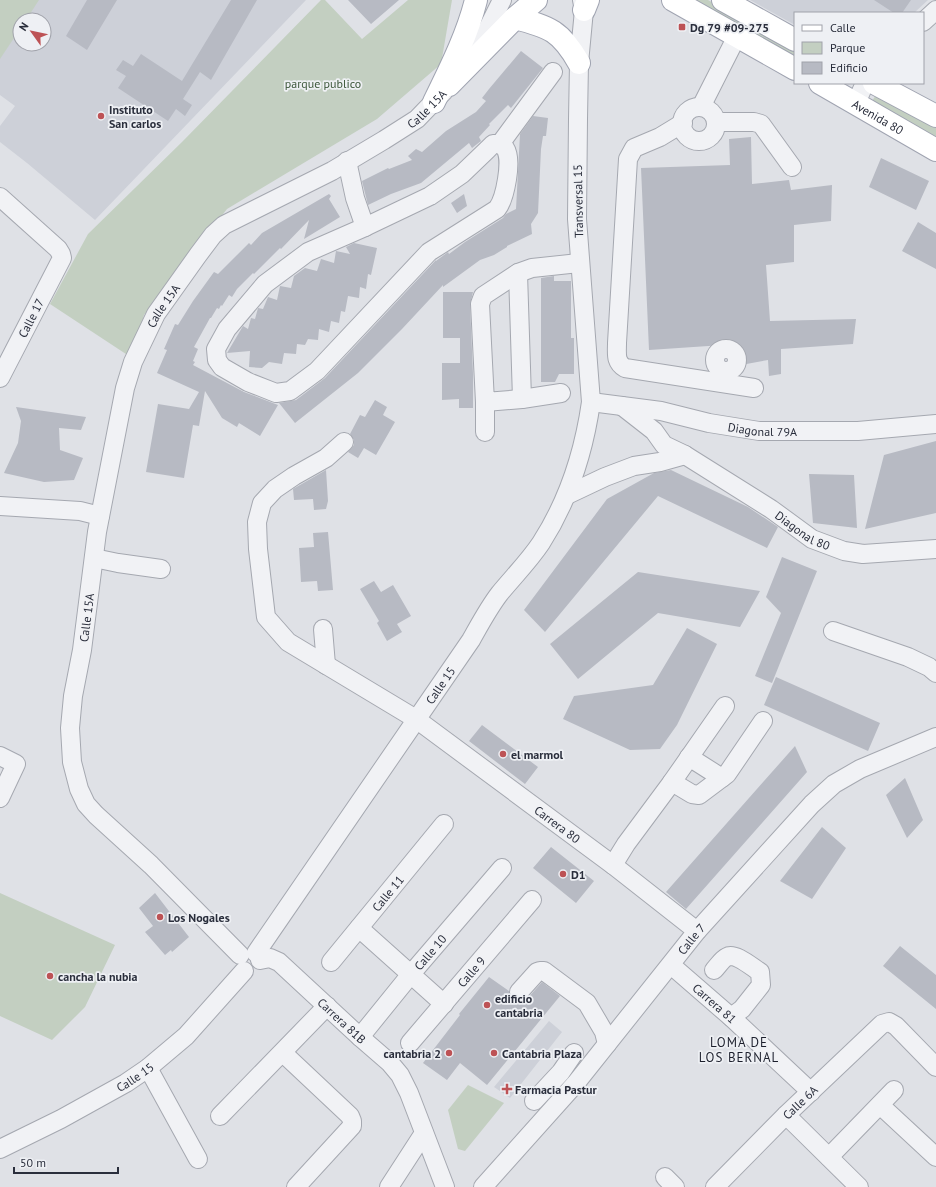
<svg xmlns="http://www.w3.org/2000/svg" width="936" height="1187" font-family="'PT Sans',sans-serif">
<rect width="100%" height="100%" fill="#dfe1e6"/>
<path fill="#cdd0d8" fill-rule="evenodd" d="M0 0H306L95 220 27 163 0 142V126L15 106 0 95ZM20 20H44V44H20Z
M750 0H928L914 13H795V25Z
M549 1021 562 1032 510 1098 494 1087Z"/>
<path fill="#c3cfc1" d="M0 0H39L26 20H20V29L0 59Z
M321 0H325L362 39 408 0H452L441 64 377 119 227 209 144 315 132 358 50 304 88 234 182 142Z
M686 0H708L795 49V62Z
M876 95 936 128V142L870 104Z
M0 893 115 945 85 1007 52 1040 0 1016Z
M468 1085 504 1103 465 1151 458 1149 448 1110Z"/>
<path fill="#b7bac3" d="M87 0H117L87 50 66 36Z
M231 0H257L211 80 200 72 183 99 192 105 185 116 176 109 168 121 118 88 126 76 116 70 123 60 133 66 141 54 182 81Z
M348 0H399L371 24Z
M874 0H911L902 13H894Z
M521 51 543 68 511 108 508 105 489 124 490 125 479 137 481 141 472 148 469 143 421 183 391 194 368 205 362 181 388 168 389 169 412 160 408 156 416 149 422 152 446 131 476 112 486 101 482 98 489 89Z
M533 116 548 118 546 136H543L541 149 538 213 531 224 532 234 507 246V247L494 255 480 260 443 287V285L402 329 358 373 295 423 279 403 296 400 325 378 436 260V261L448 252 449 254 465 242 503 218 506 214 516 209 520 134Z
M751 137 752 184 789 180 791 190 832 185 831 221 794 225V262L766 265 770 321 856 319 853 344 781 349V374L769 376 768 360 741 365 738 344 649 350 641 168 730 165 729 139Z
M881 158 929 181 916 210 869 187Z
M329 194 331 196 329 199 340 217 304 239 309 220 281 249 280 248 254 274 253 273 237 289 232 297 229 295 222 306 221 305 219 309 217 308 211 318H210L194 347 198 349 193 361 195 362 193 365 244 392 278 405 260 436 239 423 237 427 222 418 205 391 199 426 193 425 184 478 146 472 158 404 189 409 199 392 157 373 167 350 164 349 175 324 178 325 193 301 214 272 218 274 249 243 251 245 262 233Z
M464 194 467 206 457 213 451 203Z
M918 222 936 233V269L902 251Z
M354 243 377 248 371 275 368 274 366 289 360 287 359 298 348 296 345 312 341 311 339 323 331 321 329 332 319 329 318 340 308 339 305 345 297 344 296 354 284 353 282 364 269 362 262 368 249 367 250 351 227 353 243 326 248 329 251 318 255 319 258 308 263 309 268 297 277 300 280 286 291 288 294 276 305 268 317 271 321 259 334 263 336 251 350 254 346 247Z
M554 276V281H571V338H574V374H559L555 382H541V278Z
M443 292H473L470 305 473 374V408H459V399L442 400V363H460V338H443Z
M375 400 387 407 383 415 395 422 376 455 364 448 358 458 348 452 354 445V440L350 434 360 415 365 417Z
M16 407 86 417 81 430 59 428 60 450 83 458 74 480 44 482 4 473 18 443 21 421Z
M936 441V513L865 529 884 455Z
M326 470 328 501 326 509 314 510 313 499 294 500 293 489Z
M671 470 748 507 778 527 767 548 658 496 545 632 524 610 607 499 654 473Z
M809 474 854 475 857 528 813 523Z
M328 532 333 590 318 591 317 581 301 582 299 548 314 547 313 533Z
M782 557 817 571 772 683 755 676 781 613 766 597Z
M638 572 760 591 740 627 658 613 578 679 550 644Z
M374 581 381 592 393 585 411 616 397 624 402 632 387 641 377 623 379 621 360 589Z
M687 628 717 644 677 725 660 749 630 750 563 719 574 696 653 685Z
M776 677 880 723 868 751 764 705Z
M482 725 538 767 525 784 469 741Z
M795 746 807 772 686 909 666 892Z
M905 778 923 820 907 838 886 795Z
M822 827 846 848 812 899 780 881Z
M551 847 594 881 576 903 533 868Z
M155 893 189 937 172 952 171 950 165 955 145 932 153 926 139 908Z
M900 946 936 975V1009L883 966Z
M489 977 509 991V996L512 1000 516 1002H522L527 999 542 982 560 996 487 1085 460 1063 447 1080 423 1063 460 1015 459 1014Z"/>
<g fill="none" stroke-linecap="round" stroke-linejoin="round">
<defs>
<g id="minor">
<path d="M923 22 936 10"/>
<path d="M474 52 485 34 502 0"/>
<path d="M856 103 865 83"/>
<path d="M701 107 737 36"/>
<circle cx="699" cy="124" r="17"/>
<path d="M716 122H754L761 124 792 167"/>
<path d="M683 123 660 137 634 148 628 159 617 343C617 354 615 362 625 368L754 388"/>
<path d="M493 144H500C502 146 504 147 505 148 513 160 505 199 497 209L429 252 317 371 290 391 276 393 248 382 222 367 217 360 216 349 227 329 265 284 308 252 365 227 430 196 462 174 487 150Z"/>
<path d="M500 144 553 72"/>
<path d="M347 161 355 198 365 227"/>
<path d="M0 197 58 249 61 254 62 258 0 378"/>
<path d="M518 273 522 399"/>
<circle cx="726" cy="360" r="11"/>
<path d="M561 393 522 399 485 402 480 304 483 296 518 273 532 268 579 263"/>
<path id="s1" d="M591 402 661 411 709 423 759 431H858L936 424"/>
<path id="s2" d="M622 406 654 431 664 445 685 455 771 509 812 539 844 551 863 554 936 549"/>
<path d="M485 432V402"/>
<path id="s3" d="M344 442 326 458 294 476 275 489 262 503 257 522 258 549 266 617 288 642 416 719 613 865 697 931"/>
<path d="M567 495 605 477 634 466 660 462 685 455"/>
<path d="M0 506 80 511 100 516"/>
<path d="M94 558 118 563 161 569"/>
<path d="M323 629 326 665"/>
<path d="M833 631 908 657 929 667 936 673"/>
<path d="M0 756 16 764 0 798"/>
<path d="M689 757 722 778"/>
<path d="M672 782 692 794 699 795 727 774 763 721"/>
<path d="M613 865 626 844 672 782 725 706"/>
<path d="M359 928 444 1004"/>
<path id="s4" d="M256 953 471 640C480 624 489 607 500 593 514 576 529 561 541 543 568 501 584 451 591 402L577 219 578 119 579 63 584 10 582 0"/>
<path id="s5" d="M240 955 151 865 96 815 86 804 79 789 72 762 70 728 73 696 82 650 97 532 125 388 133 362 156 314 198 255 213 235 224 225 332 171 384 140 417 119 444 91"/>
<path id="s6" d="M260 960 270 958 279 962 360 1037 390 1063 400 1075 409 1093 445 1187"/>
<path id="s7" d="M331 962 444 824"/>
<path id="s8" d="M671 965 731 1017 811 1092"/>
<path d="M714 970C718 966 722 959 727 957 735 952 753 968 760 972L761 985 742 1009 731 1017"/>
<path d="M519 992 537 972 540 971H544L587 1003 604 1032 607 1044"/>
<path id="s9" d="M360 1037 411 974 502 868"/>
<path id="s10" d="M410 1043 532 900"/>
<path d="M283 1053 350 1116 352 1121V1126L296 1187"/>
<path d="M148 1068 198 1159"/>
<path d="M534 1101 561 1072 574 1053"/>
<path d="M880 1105 936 1157"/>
<path d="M786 1115 859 1187"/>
<path d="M220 1116 327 1006"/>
<path id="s11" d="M0 1149 61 1119 126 1083 148 1068 186 1036 244 971"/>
<path d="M829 1157 894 1090"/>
<path d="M665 1177 675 1187"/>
<path d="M389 1187 424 1133"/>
<path id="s12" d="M483 1187 576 1083 697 931 812 804 834 784 860 769 936 737"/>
<path id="s13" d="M715 1187 786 1115 882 1024 889 1022 896 1026 936 1067"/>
</g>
<g id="major">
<path d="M673 0 795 69"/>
<path d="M723 0 795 40"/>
<path d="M584 10 588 0"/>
<path d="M515 18C550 27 561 31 579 63"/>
<path id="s14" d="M820 83 936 150"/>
<path d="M874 83 936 116"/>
<path d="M449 85 515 18 536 0"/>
<path d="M434 102C450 69 467 36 476 0"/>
</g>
</defs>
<use href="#minor" stroke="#a5a8b0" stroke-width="20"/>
<use href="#major" stroke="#a0a4b1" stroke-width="24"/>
<use href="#minor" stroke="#f1f2f5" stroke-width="18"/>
<use href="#major" stroke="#fff" stroke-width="22"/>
</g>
<g fill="#bd5255" stroke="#eef0f4" stroke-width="1.5">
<rect x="678" y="23" width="8" height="8" rx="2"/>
<circle cx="101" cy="116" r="4"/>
<circle cx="503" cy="754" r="4"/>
<circle cx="563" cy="874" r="4"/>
<circle cx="160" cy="917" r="4"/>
<circle cx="50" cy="976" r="4"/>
<circle cx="487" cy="1005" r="4"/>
<circle cx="449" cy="1053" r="4"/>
<circle cx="494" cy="1053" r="4"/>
<path d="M505 1083h4v4h4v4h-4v4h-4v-4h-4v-4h4z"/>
</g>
<g text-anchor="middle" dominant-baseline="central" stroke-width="3.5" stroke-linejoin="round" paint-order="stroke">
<g font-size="12" font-weight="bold" fill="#2a2e3c" stroke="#eef0f4" text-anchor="start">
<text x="690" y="27">Dg 79 #09-275</text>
<text x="109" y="109">Instituto<tspan x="109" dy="14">San carlos</tspan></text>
<text x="511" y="754">el marmol</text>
<text x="571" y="874">D1</text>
<text x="168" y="917">Los Nogales</text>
<text x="58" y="976">cancha la nubia</text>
<text x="495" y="998">edificio<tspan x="495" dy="14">cantabria</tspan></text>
<text x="441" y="1053" text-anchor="end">cantabria 2</text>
<text x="502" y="1053">Cantabria Plaza</text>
<text x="515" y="1089">Farmacia Pastur</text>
</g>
<g font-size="12" fill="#3b5639" stroke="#eef0f4">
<text x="323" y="83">parque publico</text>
</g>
<g font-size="12" fill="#2a2e3c" stroke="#eef0f4">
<text stroke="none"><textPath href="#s5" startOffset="1066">Calle 15A</textPath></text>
<text stroke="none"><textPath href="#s14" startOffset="67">Avenida 80</textPath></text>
<text transform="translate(578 201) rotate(-91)">Transversal 15</text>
<text stroke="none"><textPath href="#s5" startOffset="730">Calle 15A</textPath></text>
<text transform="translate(31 318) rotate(-63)">Calle 17</text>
<text stroke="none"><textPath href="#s1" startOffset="174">Diagonal 79A</textPath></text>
<text stroke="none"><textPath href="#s2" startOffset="221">Diagonal 80</textPath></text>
<text stroke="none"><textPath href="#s5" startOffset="406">Calle 15A</textPath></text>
<text stroke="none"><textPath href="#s4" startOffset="325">Calle 15</textPath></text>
<text stroke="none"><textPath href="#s3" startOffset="577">Carrera 80</textPath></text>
<text stroke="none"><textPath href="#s7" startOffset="89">Calle 11</textPath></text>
<text stroke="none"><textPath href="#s12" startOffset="324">Calle 7</textPath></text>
<text stroke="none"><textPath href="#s9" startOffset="110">Calle 10</textPath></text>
<text stroke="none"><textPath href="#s10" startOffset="94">Calle 9</textPath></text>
<text stroke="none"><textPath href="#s8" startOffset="58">Carrera 81</textPath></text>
<text stroke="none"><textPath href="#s6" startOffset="106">Carrera 81B</textPath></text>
<text stroke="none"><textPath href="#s11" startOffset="153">Calle 15</textPath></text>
<text stroke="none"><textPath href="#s13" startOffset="120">Calle 6A</textPath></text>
</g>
<g font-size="13" letter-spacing="1" fill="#1c1f2c" stroke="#eef0f4">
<text x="739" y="1042">LOMA DE<tspan x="739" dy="15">LOS BERNAL</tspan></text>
</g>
</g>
<rect x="794" y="12" width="130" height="72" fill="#eef0f4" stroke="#a0a2aa"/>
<rect x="802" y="25" width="20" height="6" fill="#ffffff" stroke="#a0a2aa"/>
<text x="830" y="32" font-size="12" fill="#2a2e3c">Calle</text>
<rect x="802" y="42" width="20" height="12" fill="#c3cfc1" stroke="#a0a2aa"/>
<text x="830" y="52" font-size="12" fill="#2a2e3c">Parque</text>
<rect x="802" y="62" width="20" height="12" fill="#b7bac3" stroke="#a0a2aa"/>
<text x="830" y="72" font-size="12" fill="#2a2e3c">Edificio</text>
<g transform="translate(32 32) rotate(303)"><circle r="19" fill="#eef0f4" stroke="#a0a2aa"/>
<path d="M0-3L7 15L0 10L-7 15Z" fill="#bd5255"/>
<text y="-6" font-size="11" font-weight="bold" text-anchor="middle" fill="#2a2e3c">N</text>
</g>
<path d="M14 1167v6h104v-6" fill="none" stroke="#2a2e3c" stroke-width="2"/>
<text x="20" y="1167" font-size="12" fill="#2a2e3c" stroke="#eef0f4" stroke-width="3" paint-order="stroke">50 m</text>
</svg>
